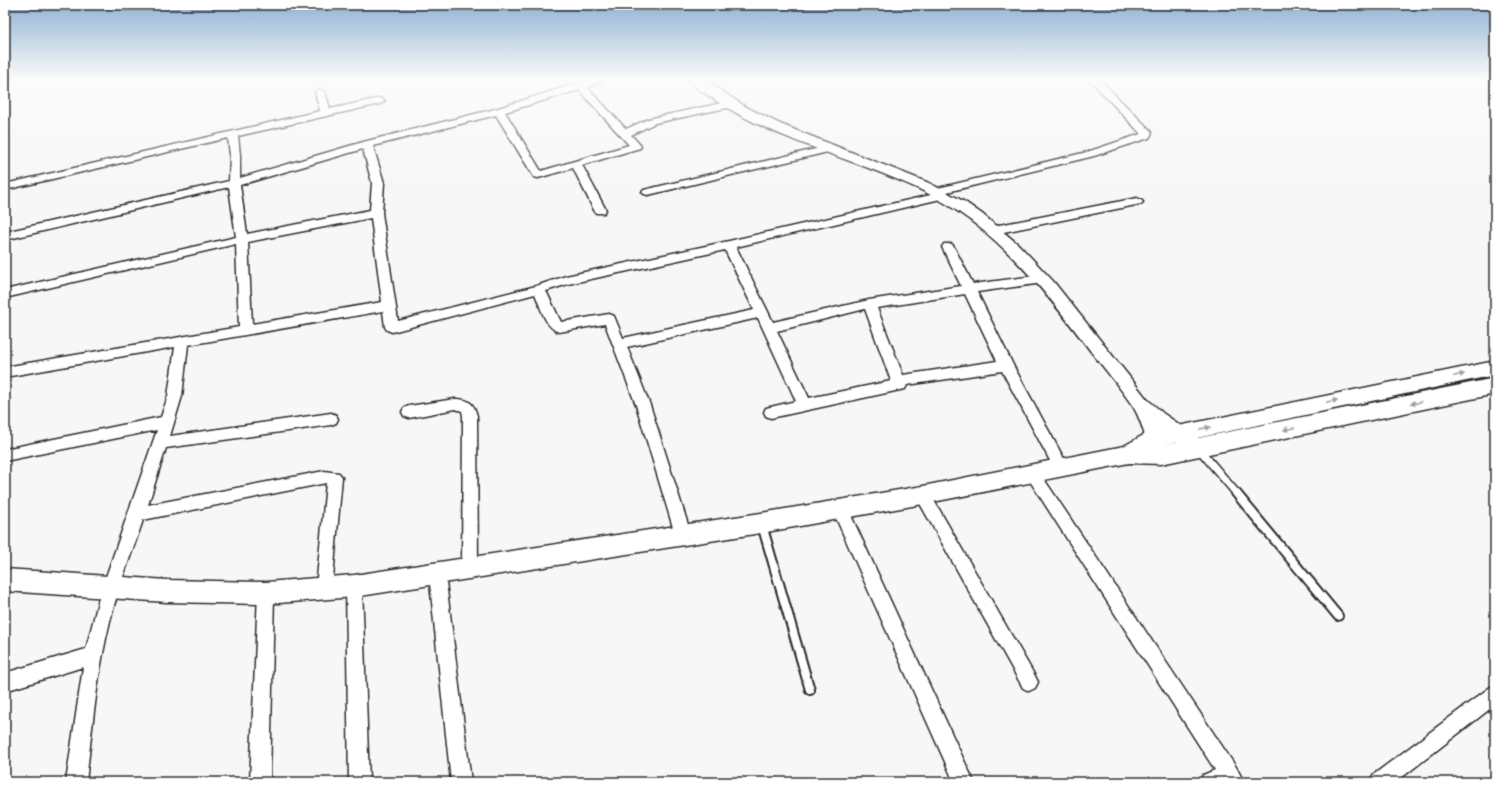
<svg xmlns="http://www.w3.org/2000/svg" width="1500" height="787" font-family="'Comic Neue',sans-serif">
<rect width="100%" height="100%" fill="#f7f7f7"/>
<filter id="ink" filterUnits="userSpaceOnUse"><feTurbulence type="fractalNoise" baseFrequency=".025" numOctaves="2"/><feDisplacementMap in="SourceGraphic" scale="8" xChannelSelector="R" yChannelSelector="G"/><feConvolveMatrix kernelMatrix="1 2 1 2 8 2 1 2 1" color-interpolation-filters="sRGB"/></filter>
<g filter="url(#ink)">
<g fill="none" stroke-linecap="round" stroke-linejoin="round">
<defs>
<path id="service-far1" d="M1199 449 1237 494"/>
<path id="service" d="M1236 493 1338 616
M762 525 810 690"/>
<path id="minor" d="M591 79H607L587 87 626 129 648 119 731 101 736 104 731 107 655 123 631 135 641 146 640 148 582 165 606 210 604 213H596L594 210 573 168 538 178 534 177 496 115 373 146 384 183 382 213 398 321 536 286 566 276 729 241 935 194 932 191 934 189 1087 152 1141 134 1089 79H1099L1151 131 1152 133 1149 138 1094 156 947 192 951 195 949 197 736 247 773 322 869 300 961 286 942 247 944 244H952L954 247 973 284 1043 275 1047 276 1049 279 1047 282 1043 283 977 292 1013 365 1069 468 1066 472 1061 474 1056 472 1002 371 907 385 905 389 900 390 771 418 766 416 764 412 766 408 796 401 758 318 627 347 650 405 691 534 689 539 683 541 677 539 675 534 636 405 605 324 559 332C545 328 541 307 535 294L392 332 387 330 385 327 383 311 188 345 182 396 170 436 331 413 336 415 338 419 336 423 331 425 166 448 148 505 324 471 339 473 342 477 332 589 330 594 324 597 318 594 316 589 326 483 143 520C132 553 118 587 110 621 97 674 92 728 86 782H66L83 667 5 691V673L86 649 100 594 157 430 5 461V449L161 417 168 396 175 347 5 377V367L239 327 236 244 5 298V290L236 237 229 187 5 240V232L229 181 230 155 228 138 5 190V184L320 111 315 92 320 89 325 92 330 109 380 98 385 101 380 104 238 136 240 155V178L363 142 495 109ZM579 90 629 145 541 171 505 112ZM363 149 372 183 370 210 247 234 240 185ZM371 218 382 302 252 324 248 242ZM725 250 754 310 623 338 614 316 609 314 561 322 546 291 568 284ZM965 294 997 361 903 375 877 308ZM865 309 891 381 809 398 777 331Z
M828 146 832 147 833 149 832 151 648 195 644 194 642 192 644 190 648 189Z
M1137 198 1141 200 1143 202 1141 204 994 234 990 233 988 230 990 227 994 226Z
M455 399C469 399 474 403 477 416L478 568 476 573 470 575 464 573 462 568 463 416 462 411 455 409 409 418 404 416 402 412 404 408 409 406Z
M1033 468 1038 470 1236 767 1244 782H1200L1203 775 1215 770 1028 478 1025 474 1028 470Z
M923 488 928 490 1035 676 1038 682 1035 688 1029 691 1023 688 918 500 915 495 918 490Z
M840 502 846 504 848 509 974 782H954L832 509 834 504Z
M437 567 443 569 445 574 471 782H451L429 574 431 569Z
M354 578 360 581 362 586 369 782H349L346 586 348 581Z
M266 585 272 588 274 593 270 782H250L258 593 260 588Z
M1495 685V705L1396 782H1370L1373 775 1489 688Z"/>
<path id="tertiary" d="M688 79H703L746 107 780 124 929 183 965 202 982 214 1019 245 1053 281 1147 399 1164 414 1198 437 1200 442 1198 447C1184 452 1172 439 1161 431L1171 455 1168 460 1161 463 1154 460C1146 444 1143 423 1134 408 1122 390 1106 370 1092 353 1044 289 993 224 919 189 853 158 780 142 718 102 709 95 695 89 688 79Z"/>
<path id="secondary" d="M1495 361V375L1159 446 1495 378V394L1161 464 1129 463 923 504 761 533 354 597 266 604 167 602 5 591V569L167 580 266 582 354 575 761 513 923 486 1124 446 1147 433 1154 431Z"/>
</defs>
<use href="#service-far1" stroke="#2b2b2b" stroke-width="10"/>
<use href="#service" stroke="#2b2b2b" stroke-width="12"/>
<use href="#minor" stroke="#2b2b2b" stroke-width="3"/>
<use href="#tertiary" stroke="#2b2b2b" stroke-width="3"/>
<use href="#secondary" stroke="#2b2b2b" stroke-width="3"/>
<use href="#service-far1" stroke="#fff" stroke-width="7"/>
<use href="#service" stroke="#fff" stroke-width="8"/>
<use href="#minor" fill="#fff" fill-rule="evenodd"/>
<use href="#tertiary" fill="#fff" fill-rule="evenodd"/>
<use href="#secondary" fill="#fff" fill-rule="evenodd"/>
</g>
<defs><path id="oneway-solid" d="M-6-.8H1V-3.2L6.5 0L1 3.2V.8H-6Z"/></defs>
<g fill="#a0a0a0">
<use href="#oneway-solid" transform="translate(1459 375) rotate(-12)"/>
<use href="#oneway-solid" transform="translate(1332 401) rotate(-12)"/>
<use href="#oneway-solid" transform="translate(1416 403) rotate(168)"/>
<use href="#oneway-solid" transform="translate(1205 428) rotate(-12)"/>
<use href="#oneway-solid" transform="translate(1289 429) rotate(168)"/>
</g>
</g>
<linearGradient id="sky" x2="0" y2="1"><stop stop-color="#91b2d2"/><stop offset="0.42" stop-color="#fbfbfb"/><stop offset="1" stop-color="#fbfbfb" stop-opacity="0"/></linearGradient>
<rect width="1500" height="190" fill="url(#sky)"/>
<rect width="1500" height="787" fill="none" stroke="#fff" stroke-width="20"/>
<rect x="10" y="10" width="1480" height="767" fill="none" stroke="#2b2b2b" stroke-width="1.5" filter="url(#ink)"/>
</svg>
